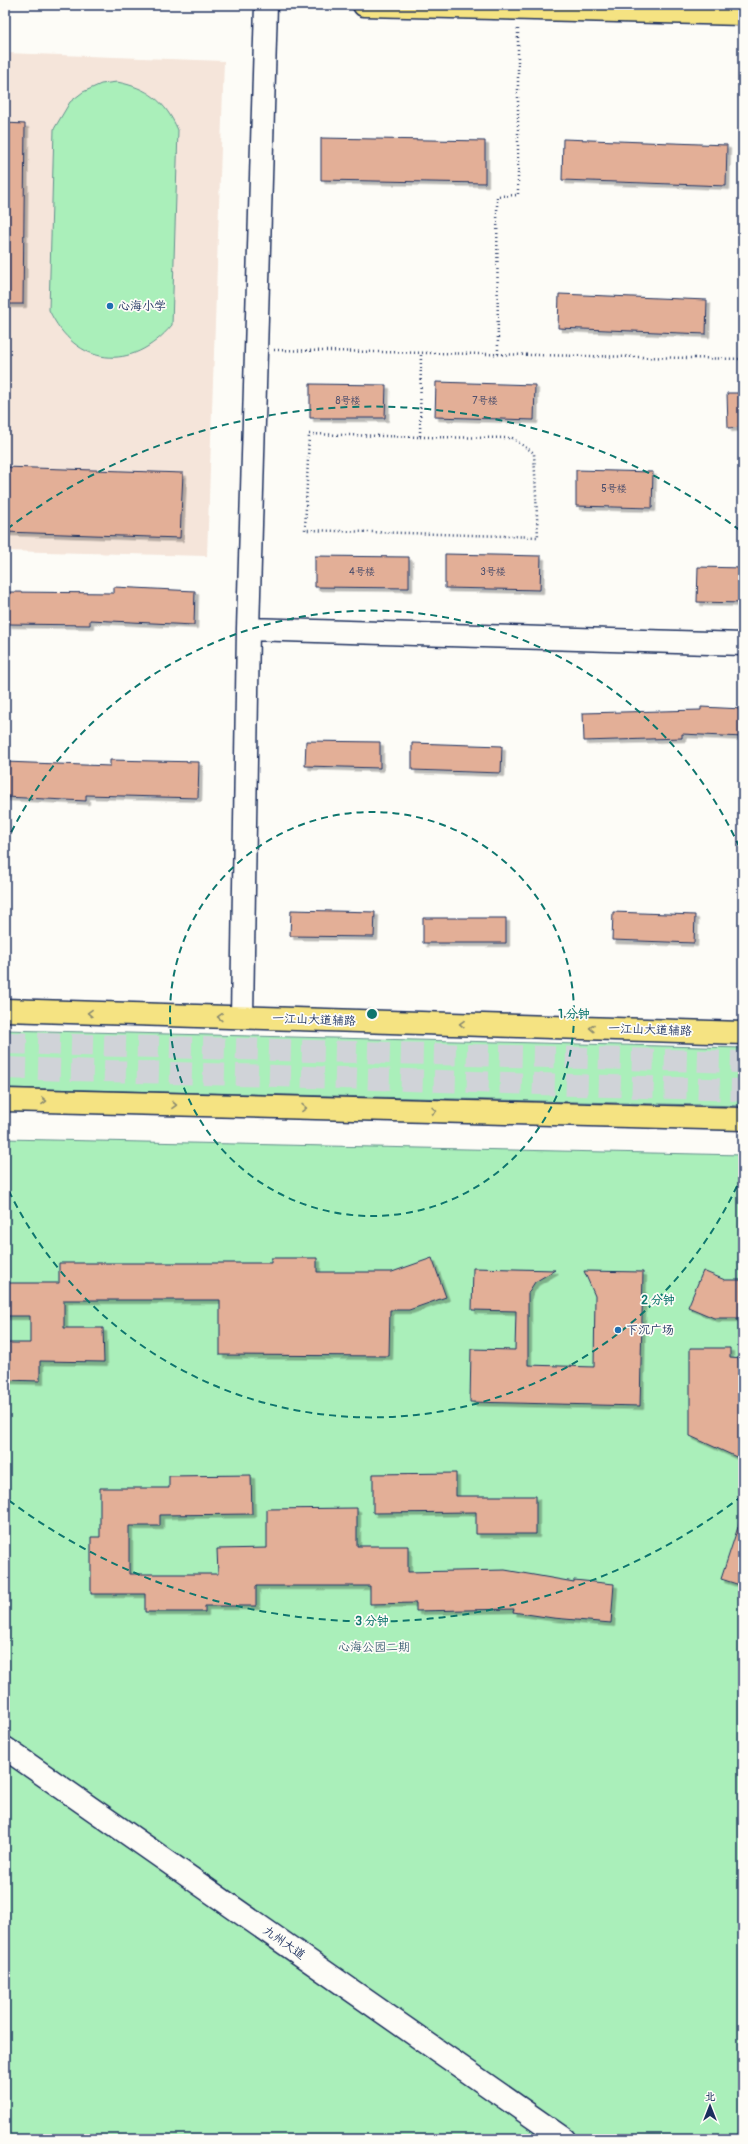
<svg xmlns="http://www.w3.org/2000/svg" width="748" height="2144" font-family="Pangolin,'LXGW WenKai TC',sans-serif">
<defs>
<filter id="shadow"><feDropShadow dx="3.5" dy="3.5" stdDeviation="0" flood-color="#0004"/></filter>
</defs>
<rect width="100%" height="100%" fill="#fdfcf7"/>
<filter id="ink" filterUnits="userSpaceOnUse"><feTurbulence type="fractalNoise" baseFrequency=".025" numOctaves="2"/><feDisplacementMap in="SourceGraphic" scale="8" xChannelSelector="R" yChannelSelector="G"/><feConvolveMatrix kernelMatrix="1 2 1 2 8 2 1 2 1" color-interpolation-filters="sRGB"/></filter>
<g filter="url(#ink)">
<path fill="#f5e5da" d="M5 53 224 61 207 556 5 551Z"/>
<path fill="#aaefba" stroke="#628f8c" d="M117 82C148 88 165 101 178 130L172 325C132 373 76 367 49 310L54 129 70 102 83 92 101 84Z
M5 1030 743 1048V1106L5 1088Z
M5 1139 743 1155V2139H5Z"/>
<path fill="#e3af97" stroke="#1b2f5e" filter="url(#shadow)" d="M5 123 25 124 23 304H5Z
M321 138 485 141V183L321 180Z
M563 139 727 145 726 186 562 180Z
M559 294 707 300 706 334 558 328Z
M436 382 535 385 534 420 435 417Z
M310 384 386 385 385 418H310Z
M727 393H743V427L728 428Z
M5 467 183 473 180 538 5 532Z
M576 470 653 472 652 508 576 506Z
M445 554 541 556 540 590 445 588Z
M315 556 409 557V588L315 587Z
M698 567 743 568V603L697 602Z
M114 587 195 591 194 625 90 620V625L8 624 9 592 114 593Z
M701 707 743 709V737L682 734V738L584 741 583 713 701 710Z
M306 741 380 742V768L305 766Z
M412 743 502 746 501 773 412 770Z
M110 760 199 762 198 798 86 795V801L5 797V762L110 766Z
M291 910 375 912 374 937 290 936Z
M613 912 695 915 694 943 612 940Z
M423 918H506V943H423Z
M271 1258H317V1272H392L432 1258 446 1297 409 1310H390L389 1356 220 1355V1300H64V1328H103L104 1362 40 1361V1381L5 1380V1343H30V1316H5V1283H59V1263H271Z
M473 1268 555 1270 535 1282 528 1293V1365L594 1367 595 1296 584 1271 643 1272 640 1406 470 1402 471 1349 515 1350 516 1311 472 1310Z
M703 1271 725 1280H743V1318H714L688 1307Z
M690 1348H730V1358L743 1359V1460L690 1436Z
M456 1473V1496H536V1534H476V1512L373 1513V1474Z
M251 1475 252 1514 160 1515V1526H129V1574H218L217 1549 267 1548V1509L357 1508V1546H408V1572L505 1570 574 1582V1580L614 1584 611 1623 553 1618 513 1612 514 1609 416 1611V1603L370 1604V1586H256V1606H205V1612H145V1594H91V1537H100V1488H169V1476Z
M740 1521 743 1522V1586L721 1579Z"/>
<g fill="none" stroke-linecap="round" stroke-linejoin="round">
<path stroke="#d0d3d8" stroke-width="22" stroke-dasharray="22 11" stroke-linecap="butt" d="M5 1043 743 1062
M5 1068 743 1090"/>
<defs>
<path id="minor" d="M248 629 743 644
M242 1017 248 629 266 5
M5 1748 564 2139"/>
<path id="major" d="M364 5 743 14
M5 1010 743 1033
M5 1100 743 1119"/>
</defs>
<use href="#minor" stroke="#1b2f5e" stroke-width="25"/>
<use href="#major" stroke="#1b2f5e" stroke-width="25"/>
<path stroke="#1b2f5e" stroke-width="2.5" stroke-dasharray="1 3" stroke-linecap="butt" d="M274 350 743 359
M498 354 497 196 518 195V27
M420 437 512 438 534 453 538 537 305 530 309 434 420 437 421 353"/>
<use href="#minor" stroke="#fdfcf7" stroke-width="22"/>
<use href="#major" stroke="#f5e382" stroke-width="22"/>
</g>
<defs><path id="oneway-chevron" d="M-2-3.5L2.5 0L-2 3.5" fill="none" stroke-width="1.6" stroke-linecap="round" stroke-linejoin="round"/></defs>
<g stroke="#888970">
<use href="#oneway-chevron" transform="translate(90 1013) rotate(-178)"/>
<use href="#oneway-chevron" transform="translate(220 1017) rotate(-178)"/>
<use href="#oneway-chevron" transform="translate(462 1024) rotate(-178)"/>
<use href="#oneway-chevron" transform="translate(592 1028) rotate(-178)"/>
<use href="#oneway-chevron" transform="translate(44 1101) rotate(1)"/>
<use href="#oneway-chevron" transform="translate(174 1105) rotate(1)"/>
<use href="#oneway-chevron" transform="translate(304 1108) rotate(1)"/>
<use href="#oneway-chevron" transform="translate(434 1111) rotate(1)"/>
</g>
</g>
<g fill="none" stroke="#0f766e" stroke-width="2" stroke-dasharray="7 5">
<circle cx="372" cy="1014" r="202"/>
<path d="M742 1175A404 404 0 0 1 6 1185M6 843A404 404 0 0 1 742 853"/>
<path d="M742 1496A607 607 0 0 1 7 1499M7 529A607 607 0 0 1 742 532"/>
</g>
<g fill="#1f6fb2" stroke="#fdfcf7" stroke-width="1.5">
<circle cx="110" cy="306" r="4"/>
<circle cx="618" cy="1330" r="4"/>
</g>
<g text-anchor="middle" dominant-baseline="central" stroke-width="3.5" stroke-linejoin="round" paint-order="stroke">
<g font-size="10" fill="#4d4f6c">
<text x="348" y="401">8号楼</text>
<text x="485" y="401">7号楼</text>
<text x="614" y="489">5号楼</text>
<text x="362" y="572">4号楼</text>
<text x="493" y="572">3号楼</text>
</g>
<g font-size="12" fill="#1b2f5e" stroke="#fdfcf7" text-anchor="start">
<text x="118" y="306">心海小学</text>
<text x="626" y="1330">下沉广场</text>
</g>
<g font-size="12" fill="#1b2f5e" stroke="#fdfcf7">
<text transform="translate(314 1020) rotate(2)">一江山大道辅路</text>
<text transform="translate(650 1030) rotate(2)">一江山大道辅路</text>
<text transform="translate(284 1943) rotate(35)">九州大道</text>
</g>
<g font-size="12" fill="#3f5f75" stroke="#fdfcf7">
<text x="374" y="1647">心海公园二期</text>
</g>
</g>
<circle cx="372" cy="1014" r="6" fill="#0f766e" stroke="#fdfcf7" stroke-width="2"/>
<g font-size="12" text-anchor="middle" font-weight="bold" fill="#0f766e" stroke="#fdfcf7" stroke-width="3.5" stroke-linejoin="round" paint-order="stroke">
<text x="574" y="1018">1 分钟</text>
<text x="658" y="1304">2 分钟</text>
<text x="372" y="1625">3 分钟</text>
</g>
<rect width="748" height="2144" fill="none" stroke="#fdfcf7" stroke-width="20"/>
<rect x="10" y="10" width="728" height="2124" fill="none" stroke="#1b2f5e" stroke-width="1.5" filter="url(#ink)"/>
<g transform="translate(710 2106)" stroke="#fdfcf7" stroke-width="3" paint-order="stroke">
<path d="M0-3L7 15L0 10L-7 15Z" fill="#1b2f5e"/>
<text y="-6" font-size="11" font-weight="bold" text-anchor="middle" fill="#1b2f5e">北</text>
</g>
</svg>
